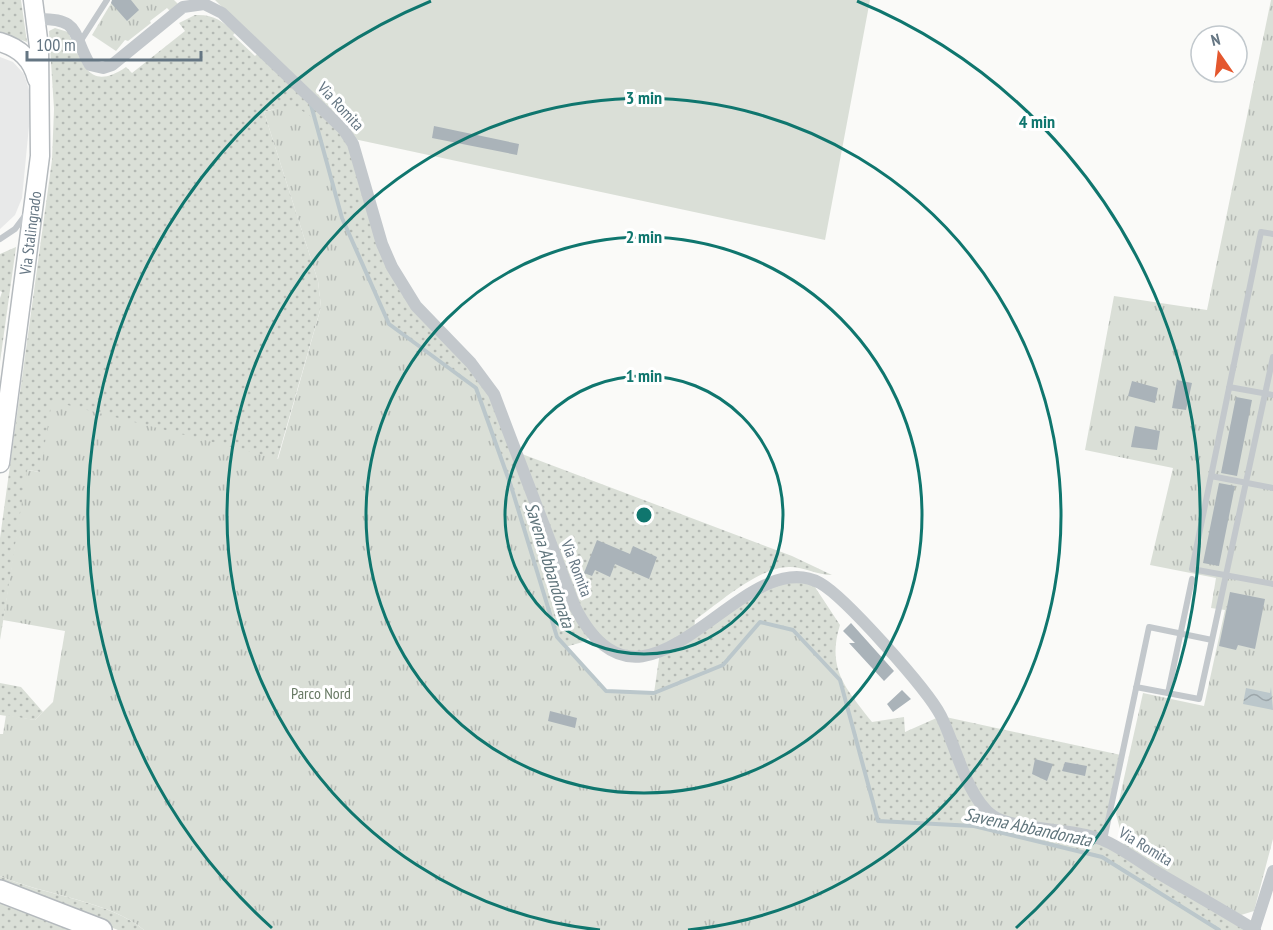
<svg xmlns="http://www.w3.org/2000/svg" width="1273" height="930" font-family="'PT Sans Narrow',sans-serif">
<defs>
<pattern id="grass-dots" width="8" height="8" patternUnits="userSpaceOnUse" patternTransform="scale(1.5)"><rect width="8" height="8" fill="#dadfd7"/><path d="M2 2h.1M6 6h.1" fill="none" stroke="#b4b9b4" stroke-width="1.8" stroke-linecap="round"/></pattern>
<pattern id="park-tufts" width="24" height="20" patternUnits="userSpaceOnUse" patternTransform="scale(1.5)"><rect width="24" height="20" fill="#dadfd7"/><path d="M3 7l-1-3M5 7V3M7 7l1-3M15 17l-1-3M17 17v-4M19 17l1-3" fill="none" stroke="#b4b9b4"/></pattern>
<pattern id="water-waves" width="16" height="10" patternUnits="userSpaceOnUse" patternTransform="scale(1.5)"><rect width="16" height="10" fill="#bbc7cb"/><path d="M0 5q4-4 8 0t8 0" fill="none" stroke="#9ca6aa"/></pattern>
</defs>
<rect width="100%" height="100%" fill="#fafaf8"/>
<path fill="#e8e9e9" d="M0 57 13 62 24 74 29 90 30 116 22 198 15 215 0 229Z"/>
<path fill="url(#grass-dots)" d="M0 0H21L27 42 0 32Z
M195 15C213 14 223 21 235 33L233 35 255 56 258 53 343 129 402 287 471 363 522 454 792 556 832 575C817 575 804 567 790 567 760 566 719 603 695 620L694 633 763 585 809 578 840 625C826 669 847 690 872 722L904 717 905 732 941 716 1121 755 1104 840 1255 930H1219L1102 857 974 826 878 821 840 680 760 622 723 665 654 693 660 652 635 656 591 636 583 642 565 647 557 637 511 486 476 388 389 324 342 218 316 121C298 108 285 105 264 112L318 281 321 307 277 460 40 472 28 470 0 640V538L52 160 54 109 49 31 55 28 68 32C82 62 88 93 126 67L132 73 185 31 179 23Z
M16 247 0 362V298L2 292 0 291V254Z
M0 683 21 687 43 712 35 720 0 715Z
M0 876C42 895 111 901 144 930H118L0 884Z
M0 904H5L85 930H0Z"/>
<path fill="url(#park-tufts)" d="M113 0H174L178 4 170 11 167 8 150 21 151 23 128 41 125 40 116 51 92 35Z
M1271 0H1273V839L1254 911 1241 915 1125 848 1116 814 1143 693 1204 706 1225 610 1211 608 1216 578 1150 565 1173 468 1085 450 1114 296 1207 310Z
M279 108H298L316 120 342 219 389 324 476 388 511 486 557 637 606 691 654 693 723 665 760 622 793 630 840 680 878 821 974 826 1102 857 1219 930H144C111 901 43 895 0 876V734H3L6 715 35 720 53 702 65 631 3 620 27 470 40 472 52 401 278 459 321 307 318 281 264 112Z"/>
<path fill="#dadfd7" d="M215 0H870L825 240 354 139Z"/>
<path fill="url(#water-waves)" d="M1271 687 1273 710 1243 704 1246 688 1270 693Z"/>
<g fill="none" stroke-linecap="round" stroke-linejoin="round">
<path stroke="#bbc7cb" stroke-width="4" d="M311 105 342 218 389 324 476 388 511 486 557 637 606 691 654 693 723 665 760 622 793 630 840 680 878 821 974 826 1102 857 1219 930"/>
</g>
<path fill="#aab3b9" d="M112 0H131L139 10 127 21 111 3Z
M434 126 519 144 517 155 432 138Z
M1177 380 1192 383 1186 410 1172 408Z
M1132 381 1158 388 1155 403 1128 396Z
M1236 397 1252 400 1237 476 1221 473Z
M1135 426 1160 431 1157 450 1131 447Z
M1219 483 1235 486 1219 566 1203 563Z
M597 540 630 554 633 546 657 557 649 579 615 564 610 577 595 570 592 576 584 573Z
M1230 592 1265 599 1255 649 1238 645 1236 650 1219 646Z
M851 623 894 671 884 681 849 643H855L843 631Z
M902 690 911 699 893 712 887 704Z
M550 711 577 718 575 728 548 721Z
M1035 759 1053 764 1047 781 1032 774Z
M1065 762 1087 766 1085 776 1062 771Z"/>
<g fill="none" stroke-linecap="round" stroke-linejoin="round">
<defs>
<g id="primary">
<path d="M0 42C20 48 32 59 37 79"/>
<path id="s1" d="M0 463 40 156 39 47 33 0"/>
</g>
<path id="highway" d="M0 891 101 930"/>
</defs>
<use href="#primary" stroke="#b5babe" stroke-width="21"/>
<use href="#highway" stroke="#b4b9bd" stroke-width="24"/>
<path stroke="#c3c8cc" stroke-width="6" d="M80 42 107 0
M1273 234 1261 232 1192 569 1273 584
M0 239 15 229 27 213
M1229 387 1273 395
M1211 476 1273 488
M1212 640 1273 357
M1168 693 1192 579
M1104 840 1149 627 1212 640 1199 699 1136 687"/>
<path stroke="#c3c8cc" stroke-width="12" d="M36 19C82 18 71 33 90 65L103 68 112 65 183 7 204 4 222 13 343 129 353 144 382 244 392 267 416 306 471 363 494 394 575 607C647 748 741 540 820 583 845 597 927 689 941 716 955 744 967 798 993 816 1013 830 1075 828 1103 840 1120 847 1137 860 1153 870 1187 890 1221 909 1255 930
M1254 930 1273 871"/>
<use href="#primary" stroke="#fff" stroke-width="18"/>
<use href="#highway" stroke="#fff" stroke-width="21"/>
</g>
<g fill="none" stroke="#0f766e" stroke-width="3">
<circle cx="644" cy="515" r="139"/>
<circle cx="644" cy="515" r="278"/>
<path d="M600 930A417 417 0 1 1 688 930"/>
<path d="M272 928A556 556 0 0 1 431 1M857 1A556 556 0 0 1 1016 928"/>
</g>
<g text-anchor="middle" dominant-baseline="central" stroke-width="6" stroke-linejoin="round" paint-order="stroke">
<g font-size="16" fill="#657683" stroke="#fff">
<text transform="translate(341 106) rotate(47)">Via Romita</text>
<text stroke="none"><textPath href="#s1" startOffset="232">Via Stalingrado</textPath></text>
<text transform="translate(577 568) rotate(69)">Via Romita</text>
<text transform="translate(1146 846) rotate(31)">Via Romita</text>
</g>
<g font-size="16" fill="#687a64" stroke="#fff">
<text x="321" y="693">Parco Nord</text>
</g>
<g font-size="18" font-style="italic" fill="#60757c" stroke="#fff">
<text transform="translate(550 565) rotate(73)">Savena Abbandonata</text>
<text transform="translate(1028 827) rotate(12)">Savena Abbandonata</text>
</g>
</g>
<circle cx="644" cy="515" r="9" fill="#0f766e" stroke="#fff" stroke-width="3"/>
<g font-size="18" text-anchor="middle" font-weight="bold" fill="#0f766e" stroke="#fff" stroke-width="6" stroke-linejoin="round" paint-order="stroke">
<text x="644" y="104">3 min</text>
<text x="1037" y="128">4 min</text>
<text x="644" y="243">2 min</text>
<text x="644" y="382">1 min</text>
</g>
<g transform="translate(1219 54) rotate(346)"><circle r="28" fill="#ffffff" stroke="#c1c8cd" stroke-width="1.5"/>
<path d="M0-4.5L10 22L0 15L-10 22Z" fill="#e4572e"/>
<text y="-9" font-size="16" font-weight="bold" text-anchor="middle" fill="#657683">N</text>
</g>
<path d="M27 51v9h174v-9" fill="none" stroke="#657683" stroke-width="3"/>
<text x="36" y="51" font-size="18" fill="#657683" stroke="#ffffff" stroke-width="4.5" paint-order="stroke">100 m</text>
</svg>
